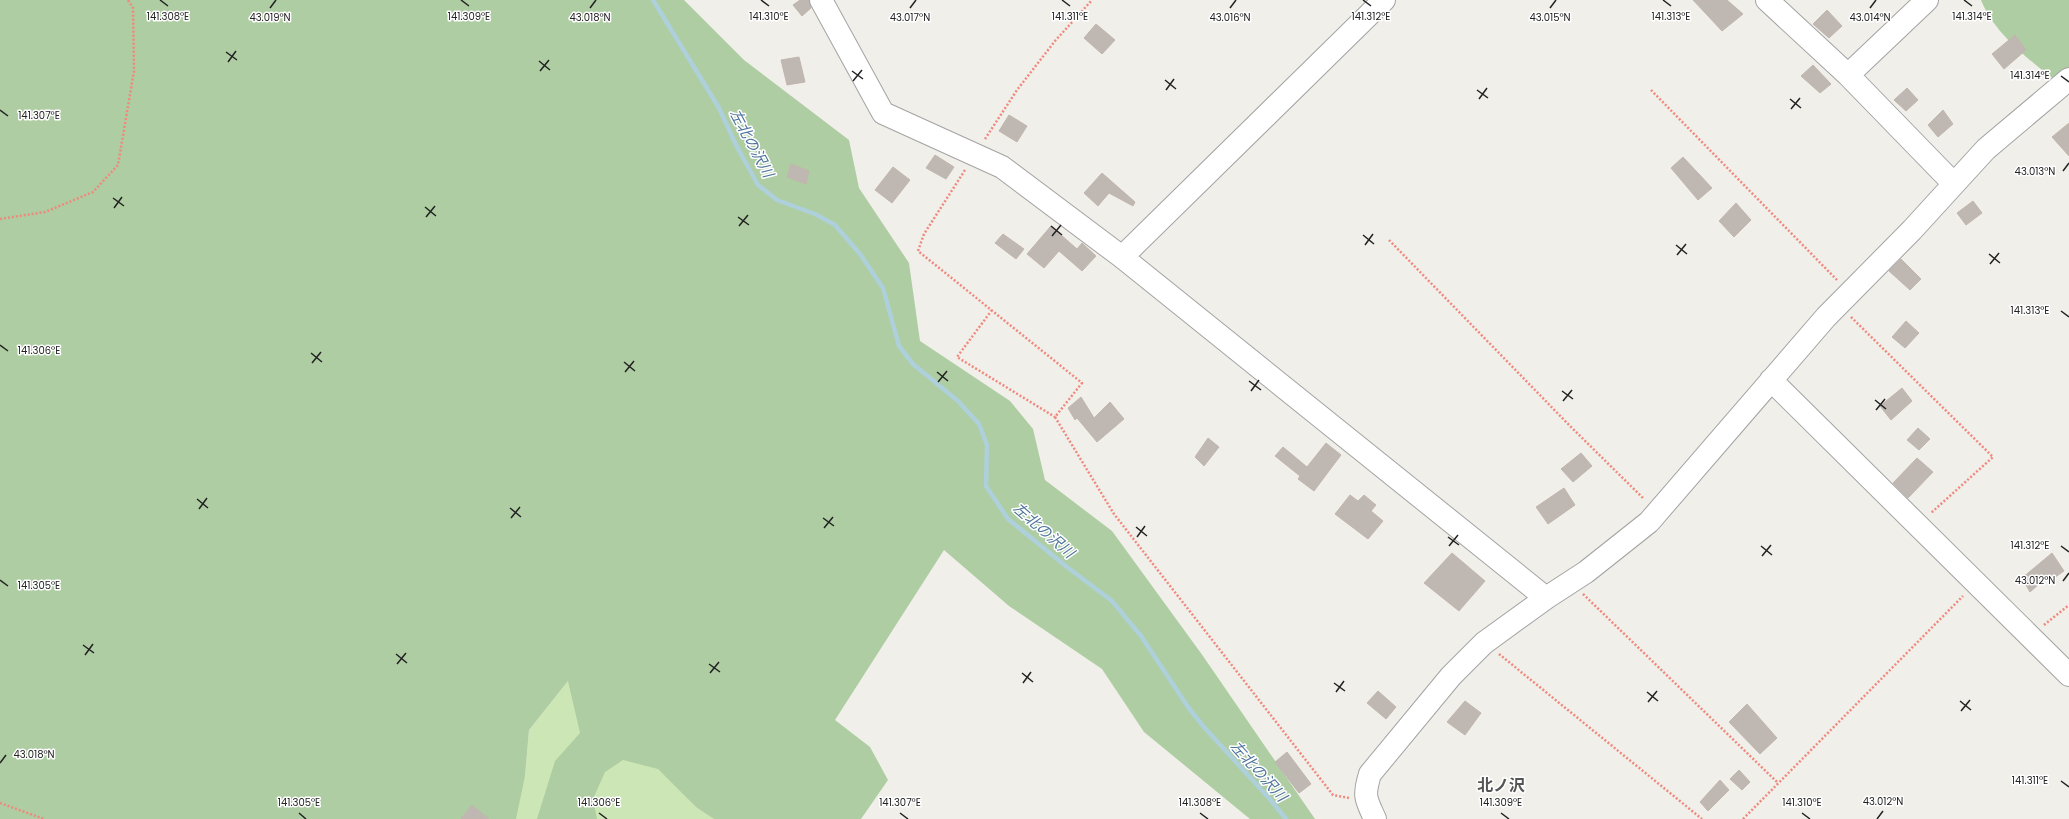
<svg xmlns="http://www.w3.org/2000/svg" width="2069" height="819" font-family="Poppins,'Noto Sans JP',sans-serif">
<rect width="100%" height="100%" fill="#f1efea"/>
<path fill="#cde6b5" d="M568 681 642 749 697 808 714 819H501L525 776 529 730Z"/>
<path fill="#aecda2" d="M0 0H684L744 60 849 140 859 188 909 263 920 341 1010 401 1033 429 1045 480 1112 531 1203 656 1315 819H1250L1144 732 1102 669 1009 606 944 550 835 720 870 747 888 780 861 819H714L697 808 658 769 623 760 605 772 593 799 597 819H537L555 761 580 733 568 681 529 730 525 776 516 819H0Z
M1981 0H2069V91C2038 66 1996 38 1981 0Z"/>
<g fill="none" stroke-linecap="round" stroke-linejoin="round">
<path stroke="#aed0db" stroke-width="4.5" d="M653 0 719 108 737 147 758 185 777 200 815 214 835 225 860 254 883 288 899 346 913 364 958 401 979 424 987 445 986 486 1008 519 1067 567 1112 601 1141 636 1188 707 1203 726 1268 797 1286 819"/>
</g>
<path fill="#bfb8b2" stroke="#c2b6ad" d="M800 0H809L811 8 802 16 793 5Z
M1693 0H1727L1743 14 1722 31Z
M1827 10 1842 26 1829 38 1813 24Z
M1096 24 1115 40 1102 54 1084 38Z
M2015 35 2026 50 2004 69 1992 54Z
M799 57 805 82 787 85 781 60Z
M1813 65 1831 84 1820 93 1801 76Z
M1907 88 1918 100 1906 111 1894 100Z
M1943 110 1953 124 1938 137 1928 125Z
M1009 115 1027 126 1017 142 999 131Z
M2069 123V156L2052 137Z
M935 155 954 167 946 179 926 168Z
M1683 157 1712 188 1698 200 1671 168Z
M791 164 809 171 806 184 787 177Z
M893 167 910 180 892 203 875 190Z
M1102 173 1135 202 1133 206 1109 193 1098 206 1084 193Z
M1973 201 1982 213 1966 225 1957 213Z
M1736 203 1751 220 1734 237 1719 221Z
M1051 226 1077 249 1082 243 1096 256 1082 271 1059 251 1044 268 1027 254Z
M1003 234 1024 249 1016 259 995 243Z
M1901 259 1921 279 1910 290 1889 271Z
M1906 321 1919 333 1905 348 1892 337Z
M1902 388 1912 401 1891 420 1880 406Z
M1081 397 1094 418 1110 402 1124 419 1097 442 1077 418 1075 420 1068 408Z
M1918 428 1930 439 1919 450 1907 440Z
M1208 438 1219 447 1204 466 1195 457Z
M1326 443 1341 455 1314 491 1298 479 1300 476 1275 456 1283 447 1307 467Z
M1581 453 1592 466 1573 482 1561 469Z
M1917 458 1933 472 1908 498 1893 483Z
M1564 488 1575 505 1548 524 1536 507Z
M1350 495 1358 501 1364 495 1376 505 1371 511 1383 521 1368 539 1335 514Z
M1452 553 1485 581 1459 611 1424 583Z
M2052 553 2064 571 2051 580 2047 577 2030 592 2022 578Z
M1378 691 1396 707 1386 719 1367 703Z
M1465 701 1481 713 1465 735 1447 722Z
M1747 704 1777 738 1760 754 1729 722Z
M1287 752 1311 784 1299 793 1275 762Z
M1739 770 1750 782 1742 790 1730 779Z
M1720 780 1729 790 1708 811 1700 802Z
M472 805 489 819H461Z"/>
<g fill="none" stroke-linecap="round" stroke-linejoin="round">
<defs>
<path id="minor" d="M821 0 883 113 1002 167 1122 257 1546 598
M1767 0 1848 75 1954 184
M1848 75 1927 0
M1122 257 1384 0
M1771 380 2069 675
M1375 819C1366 799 1363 797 1370 774L1451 676 1484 643 1546 598 1586 572 1649 522 1826 317 1912 230 1986 149 2069 79"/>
</defs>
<use href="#minor" stroke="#a3a3a3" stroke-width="24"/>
<path stroke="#ef897d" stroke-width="2.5" stroke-dasharray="2 2" stroke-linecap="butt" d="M1651 90 1837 280
M985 139 1017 90 1055 41 1092 0
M965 170 924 234 918 251 1082 383 1055 417 1114 514 1333 795 1349 798
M0 219 45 212 93 192 118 165 134 71 133 8 128 0
M1389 240 1570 426 1644 499
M992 310 957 357 1055 417
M1851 317 1993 457 1931 513
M1583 594 1778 783
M2044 625 2069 605
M1499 654 1702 819
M0 803 44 819
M1743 819 1963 596"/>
<use href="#minor" stroke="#fff" stroke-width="22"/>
</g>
<path fill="none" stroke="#222" stroke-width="1.5" d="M160 0 168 6M461 0 469 6M761 0 769 6M1062 0 1070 6M1363 0 1371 6M1663 0 1671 6M1964 0 1972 6M270 8 276 0M590 8 596 0M910 8 916 0M1230 8 1236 0M1550 8 1556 0M1870 8 1876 0M226 52 237 60M539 61 550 70M228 62 236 51M540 71 549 60M852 71 863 79M2061 76 2069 82M1165 80 1176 89M853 81 862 70M1166 90 1174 79M1477 90 1488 98M1479 99 1487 88M1790 99 1801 108M1791 109 1800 98M0 110 8 116M2063 171 2069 163M113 198 124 206M425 207 436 216M114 208 122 197M426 217 435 206M738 217 749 225M739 226 748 215M1051 226 1062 235M1363 235 1374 244M1052 236 1061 225M1365 245 1373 234M1676 245 1687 254M1989 254 2000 263M1677 255 1686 244M1990 264 1999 253M2061 311 2069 317M0 345 8 351M311 353 322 362M624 362 635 371M312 363 321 352M625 372 634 361M937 372 948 381M1249 381 1261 390M938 382 947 371M1251 391 1259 380M1562 391 1573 399M1875 400 1886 409M1563 401 1572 390M1876 410 1885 399M197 499 208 508M510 508 521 517M199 509 207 498M511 518 520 507M823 518 834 526M1136 527 1147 536M824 528 833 517M1137 537 1145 526M1448 537 1459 545M1449 546 1458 535M1761 546 1772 555M2061 546 2069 552M1762 556 1771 545M0 580 8 586M2063 581 2069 573M83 645 94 653M396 654 407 663M85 655 93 644M397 664 406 653M709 664 720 672M710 673 719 662M1022 673 1033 682M1023 683 1031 672M1334 683 1345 691M1336 692 1344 681M1647 692 1658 701M1960 701 1971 710M1648 702 1657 691M1961 711 1970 700M0 763 6 755M2061 781 2069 787M299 813 306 819M599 813 607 819M900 813 908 819M1200 813 1208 819M1501 813 1509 819M1802 813 1810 819M1877 819 1883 811"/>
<g text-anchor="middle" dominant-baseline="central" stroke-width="3" stroke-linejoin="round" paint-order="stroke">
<g font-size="15" font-style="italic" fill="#4e749c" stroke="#fff">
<text transform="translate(752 143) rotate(62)">左北の沢川</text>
<text transform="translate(1044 530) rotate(41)">左北の沢川</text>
<text transform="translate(1259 771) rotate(48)">左北の沢川</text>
</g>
<g font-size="16" font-weight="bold" fill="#555" stroke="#fff">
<text x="1501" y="785">北ノ沢</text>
</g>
</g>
<g font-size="10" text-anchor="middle" fill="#222" stroke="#fff" stroke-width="3" stroke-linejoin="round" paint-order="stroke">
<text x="168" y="20">141.308°E</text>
<text x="469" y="20">141.309°E</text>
<text x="769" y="20">141.310°E</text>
<text x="1070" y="20">141.311°E</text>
<text x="1371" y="20">141.312°E</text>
<text x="1972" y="20">141.314°E</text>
<text x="1671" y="20">141.313°E</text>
<text x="270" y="21">43.019°N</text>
<text x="590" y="21">43.018°N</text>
<text x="910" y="21">43.017°N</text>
<text x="1230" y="21">43.016°N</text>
<text x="1550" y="21">43.015°N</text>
<text x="1870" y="21">43.014°N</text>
<text x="2030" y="79">141.314°E</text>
<text x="39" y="119">141.307°E</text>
<text x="2035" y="175">43.013°N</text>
<text x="2030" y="314">141.313°E</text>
<text x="39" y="354">141.306°E</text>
<text x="2030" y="549">141.312°E</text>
<text x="2035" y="584">43.012°N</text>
<text x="39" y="589">141.305°E</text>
<text x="34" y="758">43.018°N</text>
<text x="2030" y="784">141.311°E</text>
<text x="1883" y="805">43.012°N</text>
<text x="299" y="806">141.305°E</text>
<text x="599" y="806">141.306°E</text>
<text x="900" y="806">141.307°E</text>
<text x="1200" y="806">141.308°E</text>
<text x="1501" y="806">141.309°E</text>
<text x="1802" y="806">141.310°E</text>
</g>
</svg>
